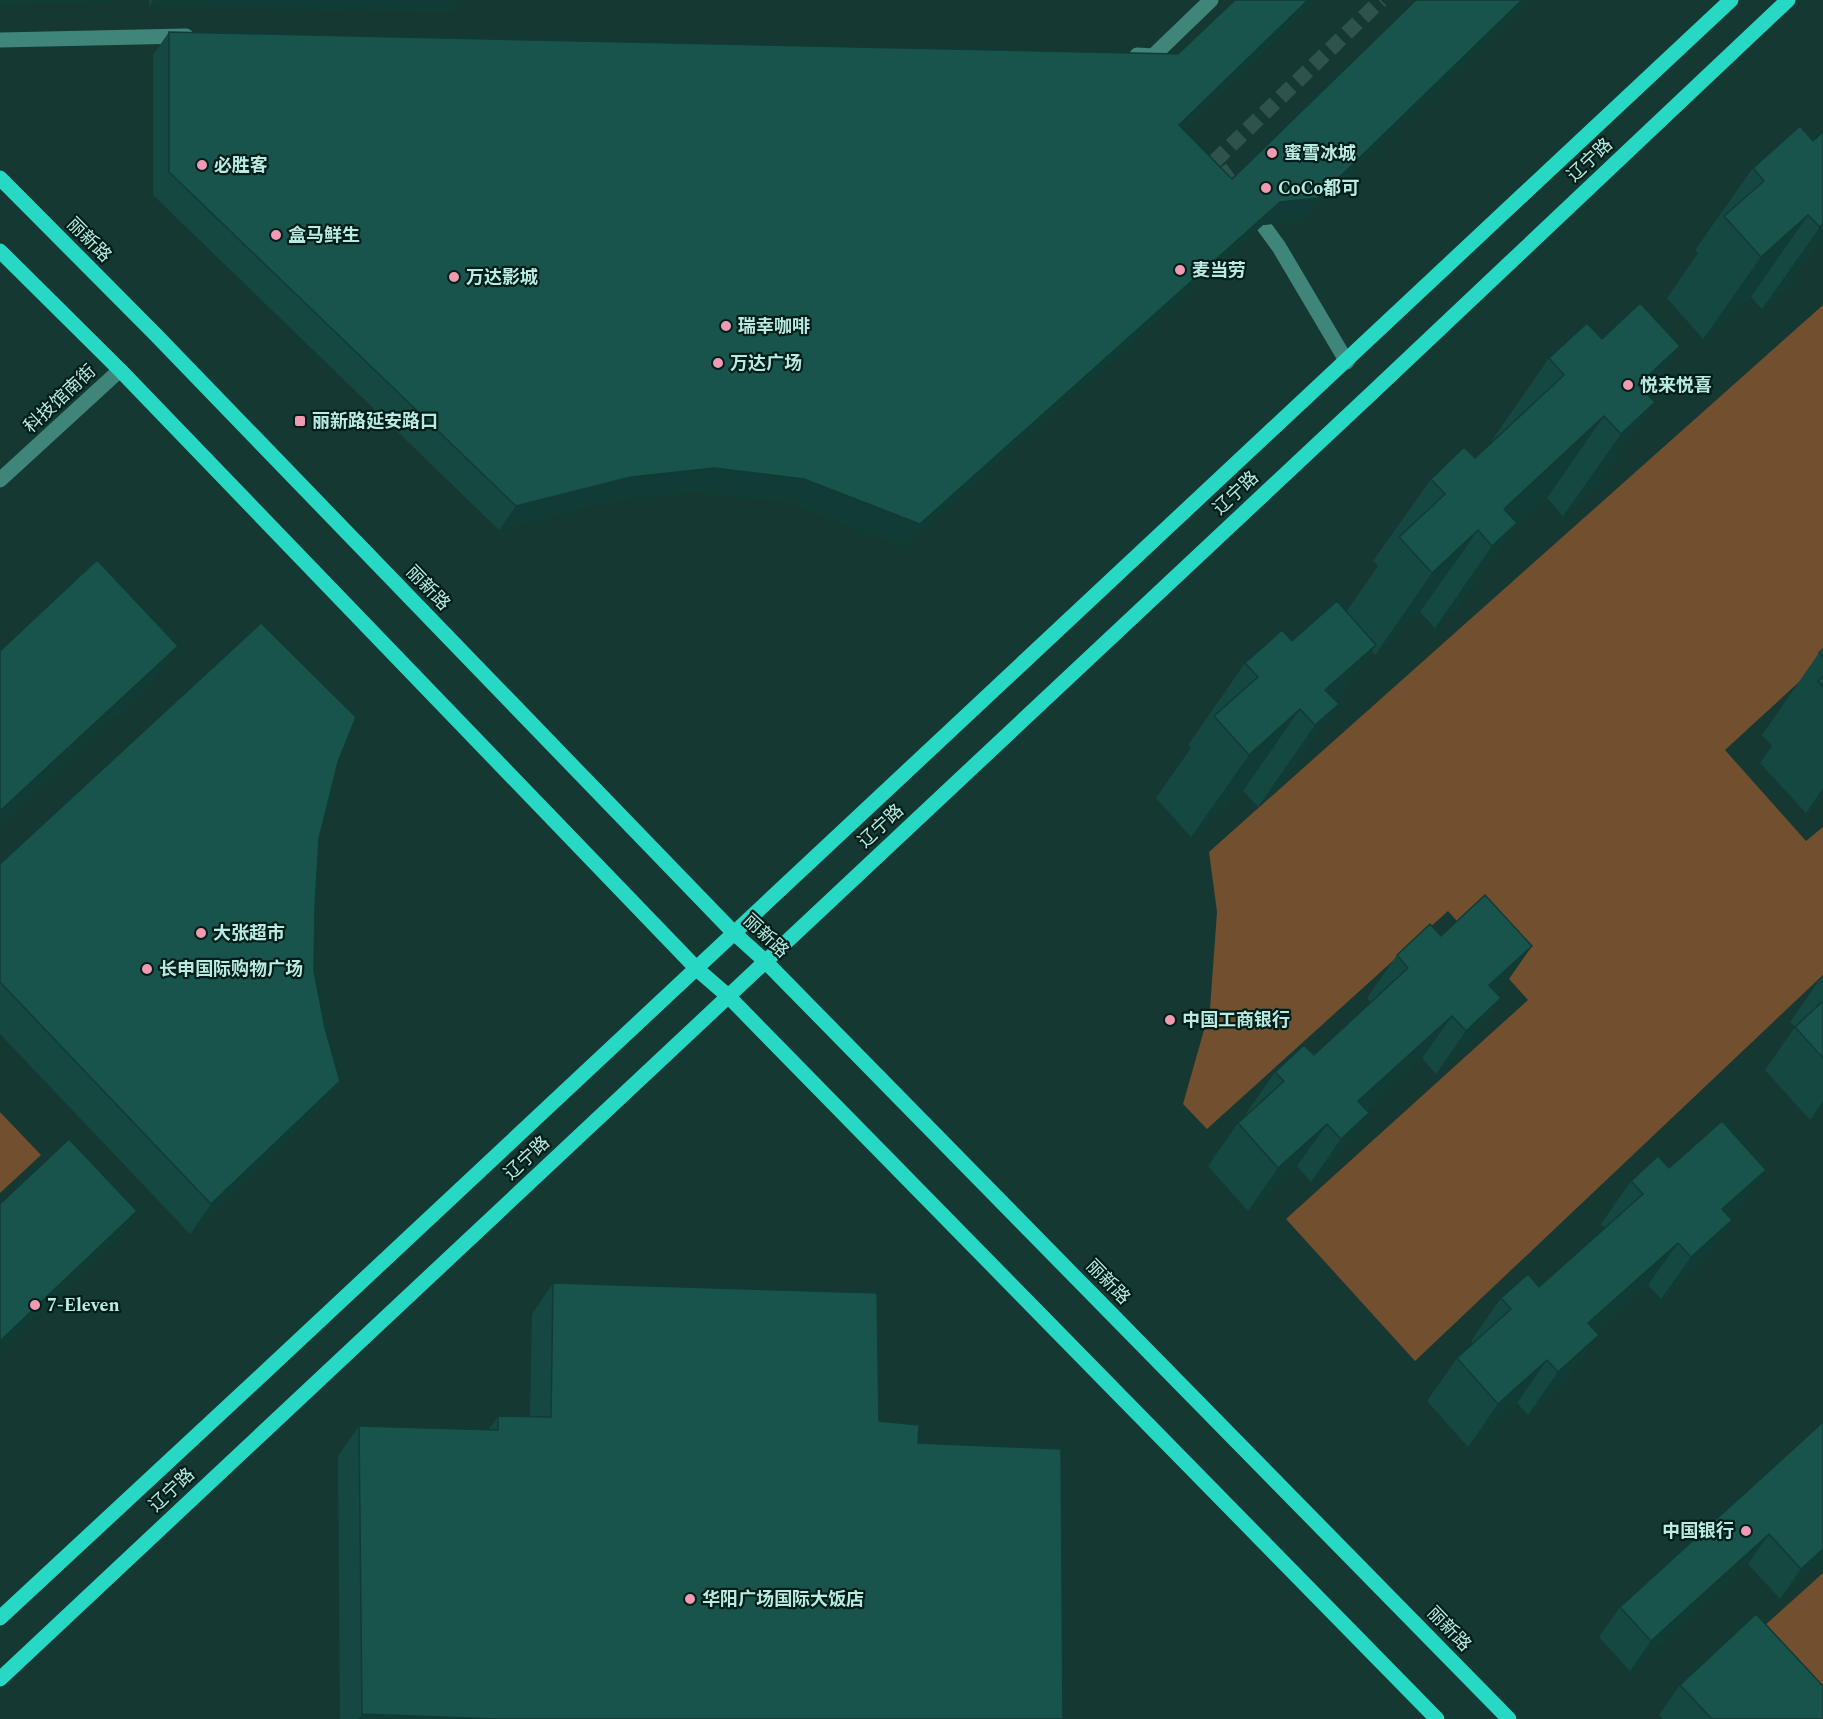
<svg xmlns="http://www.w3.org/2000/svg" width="1823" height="1719" font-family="Spectral,'Noto Sans SC',serif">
<rect width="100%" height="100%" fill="#153832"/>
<path fill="#724f2e" d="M1823 305V660L1725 750 1806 841 1823 827V975L1415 1361 1286 1219 1528 1000 1448 911 1207 1129 1183 1104 1210 1009 1217 912 1209 852Z
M0 1112 41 1155 0 1193Z
M1823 1573V1711L1754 1635Z"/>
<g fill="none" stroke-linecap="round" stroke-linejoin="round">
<path stroke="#2e534c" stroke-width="15" stroke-dasharray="15 8" stroke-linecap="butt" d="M1229 180 1215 161 1381 0"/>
<path stroke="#40857a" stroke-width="15" d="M0 40 186 36
M1137 55 1153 56 1211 0
M1263 225 1279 247 1347 362
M0 480 120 370"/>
<path stroke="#27d8c4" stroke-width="15" d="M0 178 156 335 735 934 765 961 1509 1719
M0 251 120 370 698 970 728 996 1437 1719
M0 1618C579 1081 1156 542 1731 0
M0 1679 1374 391 1788 0"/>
</g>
<path fill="#154841" d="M149 0H461L453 12 149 6Z
M1235 0H1316L1183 129 1232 179 1416 0H1530L1302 221 1263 225 903 547 787 502 698 492 615 500 499 530 153 195V55L169 32 1178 54Z
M1800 126 1823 238 1790 284 1762 309 1751 297 1703 339 1667 298 1698 253 1695 250 1753 168Z
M1602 339 1680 346 1647 394 1655 402 1597 484 1563 516 1547 498 1512 530 1459 605 1435 628 1420 612 1375 655 1372 651 1336 702 1281 786 1258 807 1243 791 1191 837 1156 798 1191 748 1188 745 1245 663 1292 641 1346 612 1378 566 1373 561 1431 479 1475 458 1493 442 1492 440 1549 358Z
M1823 649V796L1806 813 1760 763 1772 746 1762 735 1819 653Z
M338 762 319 839 315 907 314 971 325 1028 340 1081 318 1111 190 1234 0 1034V864Z
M1441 936 1502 989 1497 994 1501 998 1471 1041 1436 1074 1422 1058 1366 1110 1369 1113 1339 1156 1311 1182 1297 1166 1248 1211 1208 1166 1238 1123 1246 1115H1245L1275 1072 1314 1055 1371 1003 1367 998 1397 955Z
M1823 976V1108L1810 1120 1765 1070 1795 1027 1790 1022 1820 979Z
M1669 1168 1736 1213 1730 1218 1732 1220 1702 1263 1661 1299 1648 1285 1596 1332 1569 1378 1528 1415 1517 1403 1468 1447 1427 1401 1457 1358 1473 1344 1471 1341 1501 1298 1539 1287 1605 1228 1601 1224 1631 1181Z
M553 1283 879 1421 918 1443 1063 1719H340L338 1456 359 1426 489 1429 498 1416 530 1417 532 1314Z
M1823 1422V1560L1780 1599 1748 1564 1630 1671 1599 1637 1620 1607Z
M1680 1685 1823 1719H1663L1659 1715Z"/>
<path fill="#113b35" d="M0 0H113L112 2 0 6Z
M153 0H461L453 12 149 6Z
M1308 0H1316L1163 148 1179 125Z
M1522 0H1530L1302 221 1263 225 903 547 787 502 698 492 615 500 499 530 516 506 1280 202Z
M1823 187 1808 215 1751 297 1703 339 1761 257Z
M1823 224V238L1790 284 1762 309 1820 227Z
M1680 346 1622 428 1638 385Z
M1655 402 1597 484 1563 516 1621 434Z
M1604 416 1547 498 1512 530 1459 605 1435 628 1492 546 1504 509Z
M1478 530 1420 612 1375 655 1432 573Z
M1376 645 1327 715 1339 704 1281 786 1258 807 1315 725 1325 690Z
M178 646 148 688 0 826V811Z
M1300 709 1243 791 1191 837 1249 755Z
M1823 788V796L1806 813Z
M1532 946 1502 989 1461 1026 1489 985Z
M1501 998 1471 1041 1436 1074 1466 1031Z
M1452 1016 1422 1058 1338 1135 1358 1101Z
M340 1081 318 1111 190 1234 211 1204Z
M1823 1101V1108L1810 1120Z
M1369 1113 1339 1156 1311 1182 1341 1139Z
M1327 1124 1297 1166 1248 1211 1278 1168Z
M1766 1170 1736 1213 1692 1252 1722 1209Z
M137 1211 116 1241 0 1351V1341Z
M1732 1220 1702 1263 1661 1299 1691 1257Z
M1678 1243 1648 1285 1558 1366 1588 1323Z
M1599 1335 1569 1378 1528 1415 1558 1372Z
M1547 1360 1517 1403 1468 1447 1498 1404Z
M1769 1534 1748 1564 1630 1671 1651 1641Z
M1823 1549V1560L1780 1599 1801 1569Z
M362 1714 497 1719H358Z"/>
<path fill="#18544c" stroke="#113b35" stroke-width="1.5" d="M1235 0H1308L1179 125 1232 179 1416 0H1522L1318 198 1280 202 920 524 804 479 714 468 631 477 516 506 169 172V32L1178 54Z
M1800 126 1813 141 1823 132V224L1820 227 1808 215 1761 257 1724 216 1764 181 1753 168Z
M1640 303 1680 346 1638 385 1655 402 1621 434 1604 416 1504 509 1517 523 1492 546 1478 530 1432 573 1399 537 1445 494 1431 479 1464 447 1475 458 1564 375 1549 358 1587 323 1602 339Z
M97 560 178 646 0 811V651Z
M1337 601 1376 645 1325 690 1339 704 1315 725 1300 709 1249 755 1214 716 1258 677 1245 663 1282 630 1292 641Z
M261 623 356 717 338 762 319 839 315 907 314 971 325 1028 340 1081 211 1204 0 982V864Z
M1823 649V657L1819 653Z
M1823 676V687L1818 681Z
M1485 895 1532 946 1489 985 1501 998 1466 1031 1452 1016 1358 1101 1369 1113 1341 1139 1327 1124 1278 1168 1238 1123 1284 1081 1275 1072 1304 1045 1314 1055 1408 968 1397 955 1430 924 1441 936Z
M1823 1001V1058L1795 1027Z
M1722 1121 1766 1170 1722 1209 1732 1220 1691 1257 1678 1243 1588 1323 1599 1335 1558 1372 1547 1360 1498 1404 1457 1358 1511 1309 1501 1298 1528 1274 1539 1287 1643 1194 1631 1181 1658 1156 1669 1168Z
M69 1139 137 1211 0 1341V1204Z
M553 1283 877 1293 879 1421 919 1425 918 1443 1061 1449 1063 1719H497L362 1714 359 1426 498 1430V1416L551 1417Z
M1823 1422V1549L1801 1569 1769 1534 1651 1641 1620 1607Z
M1756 1614 1823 1686V1719H1712L1680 1685Z"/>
<g fill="#f19ab1" stroke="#001f1a" stroke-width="2">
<circle cx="1272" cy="153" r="6"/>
<circle cx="202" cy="165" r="6"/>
<circle cx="1266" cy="188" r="6"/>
<circle cx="276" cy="235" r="6"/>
<circle cx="1180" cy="270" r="6"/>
<circle cx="454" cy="277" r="6"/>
<circle cx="726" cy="326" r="6"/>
<circle cx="718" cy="363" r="6"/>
<circle cx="1628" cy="385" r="6"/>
<rect x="294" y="415" width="12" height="12" rx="3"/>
<circle cx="201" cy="933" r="6"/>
<circle cx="147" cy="969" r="6"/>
<circle cx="1170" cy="1020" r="6"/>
<circle cx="35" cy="1305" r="6"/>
<circle cx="1746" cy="1531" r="6"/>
<circle cx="690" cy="1599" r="6"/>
</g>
<g text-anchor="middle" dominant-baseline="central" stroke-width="4.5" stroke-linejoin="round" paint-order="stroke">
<g font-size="18" font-weight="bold" fill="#baeae1" stroke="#001f1a" text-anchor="start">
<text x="1284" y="153">蜜雪冰城</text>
<text x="214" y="165">必胜客</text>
<text x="1278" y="188">CoCo都可</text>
<text x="288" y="235">盒马鲜生</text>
<text x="1192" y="270">麦当劳</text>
<text x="466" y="277">万达影城</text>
<text x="738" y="326">瑞幸咖啡</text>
<text x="730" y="363">万达广场</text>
<text x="1640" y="385">悦来悦喜</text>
<text x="312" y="421">丽新路延安路口</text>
<text x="213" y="933">大张超市</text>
<text x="159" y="969">长申国际购物广场</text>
<text x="1182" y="1020">中国工商银行</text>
<text x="47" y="1305">7-Eleven</text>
<text x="1734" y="1531" text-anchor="end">中国银行</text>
<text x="702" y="1599">华阳广场国际大饭店</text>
</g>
<g font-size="18" fill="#baeae1" stroke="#001f1a">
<text transform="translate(1590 160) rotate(-43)">辽宁路</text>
<text transform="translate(89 240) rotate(45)">丽新路</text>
<text transform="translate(60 399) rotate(-43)">科技馆南街</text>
<text transform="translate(1236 493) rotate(-43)">辽宁路</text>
<text transform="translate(428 588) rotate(46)">丽新路</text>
<text transform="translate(881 826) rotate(-43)">辽宁路</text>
<text transform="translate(766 936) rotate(43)">丽新路</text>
<text transform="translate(527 1158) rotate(-43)">辽宁路</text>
<text transform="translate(1108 1282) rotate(46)">丽新路</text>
<text transform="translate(172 1490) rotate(-43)">辽宁路</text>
<text transform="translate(1449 1629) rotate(46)">丽新路</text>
</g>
</g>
</svg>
